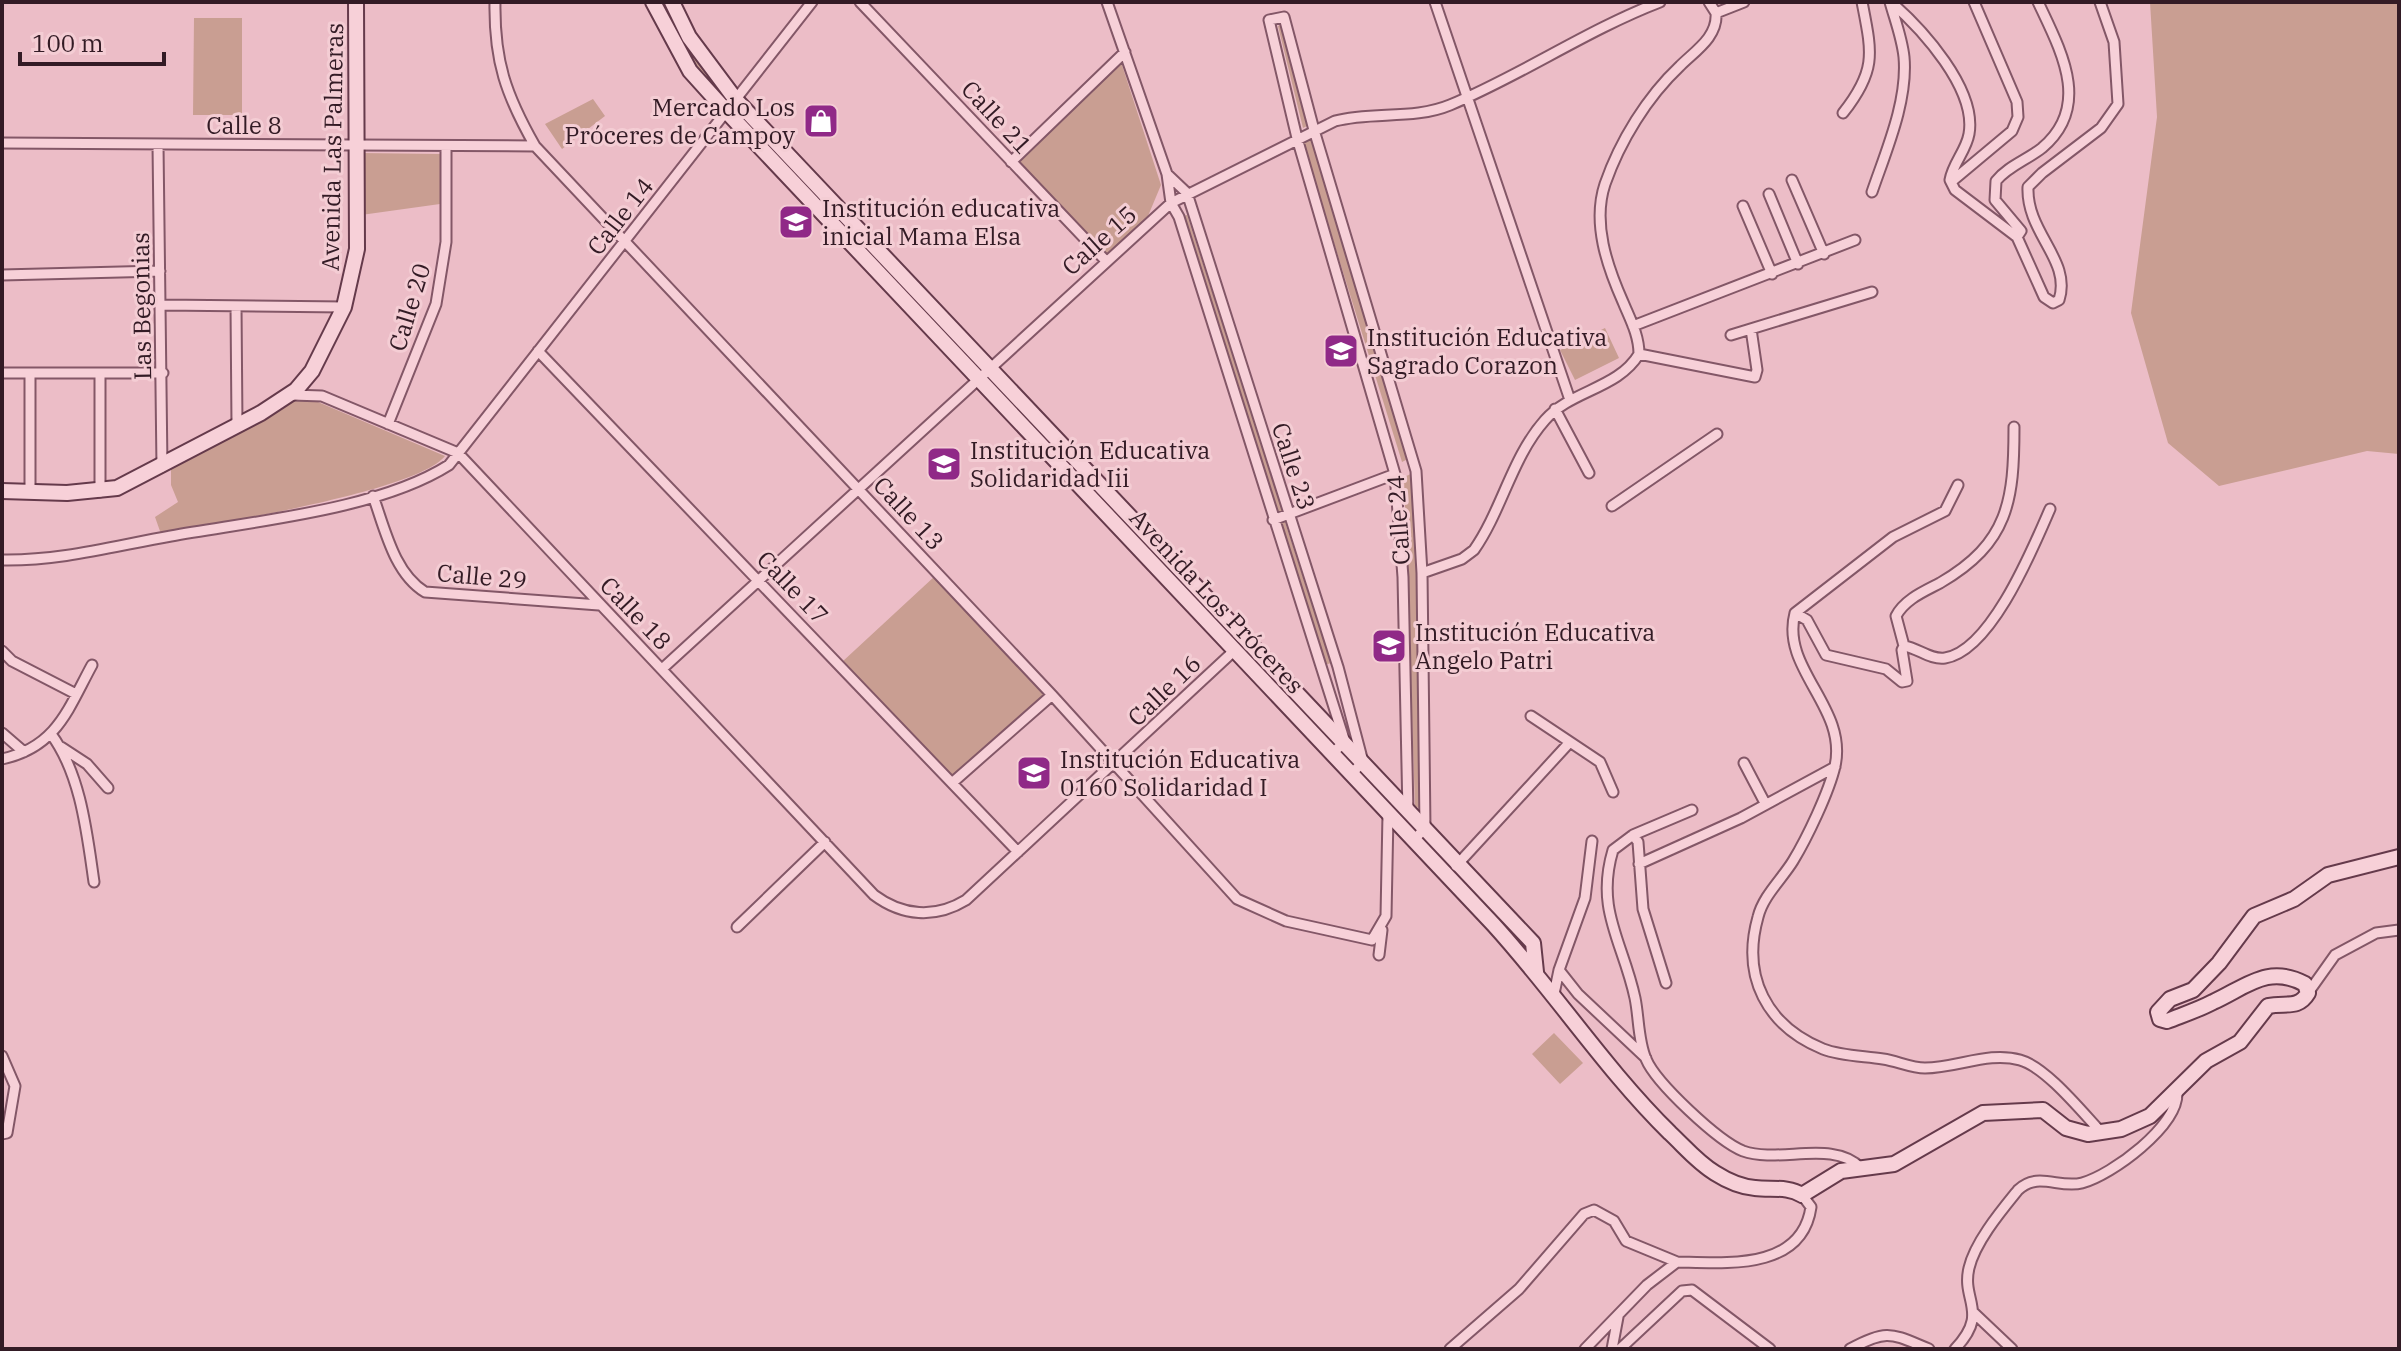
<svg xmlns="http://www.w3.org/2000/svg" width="2401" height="1351" font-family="'IBM Plex Serif',serif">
<rect width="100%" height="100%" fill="#ecbdc7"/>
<path fill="#c99e92" d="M658 2H669L730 101 726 105 693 70Z
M2150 2H2399V454L2367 451 2219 486 2168 443 2131 313 2157 117Z
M194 18H242V115H193Z
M1284 24 1309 125 1303 128 1278 26Z
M1121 62 1161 185 1148 216 1106 255 1016 162Z
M593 99 605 116 562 149 545 124Z
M1312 137 1410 458 1402 462 1302 140Z
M360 153 441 154 440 204 361 215Z
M1187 215 1284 511 1275 515 1183 216Z
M1605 328 1619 358 1575 380 1560 350Z
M990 373 1240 639 1234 644 983 380Z
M299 400 318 402 445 456C416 492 215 523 161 534L155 517 178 502 171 485V467L286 402Z
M1413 473 1427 812 1415 806 1404 477Z
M1284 519 1331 663 1322 666 1277 523Z
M935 576 1047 693 953 777 842 662Z
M1246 645 1391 800 1388 804 1239 652Z
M1554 1033 1583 1063 1560 1084 1532 1054Z"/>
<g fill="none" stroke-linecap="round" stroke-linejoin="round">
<defs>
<path id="street" d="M495 2C494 61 506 95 535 146L1052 695 1237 899 1286 921 1372 940 1386 916 1388 814
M860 2 1105 260
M1107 2 1167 174 1171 203 1179 217 1345 742 1331 754
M1435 2 1570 400
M1891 2C1922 29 1977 89 1969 134 1966 151 1953 163 1950 180L1955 190 2017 237 2021 231 1995 200 1996 181C2008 166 2027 160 2042 148 2092 106 2061 51 2038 2
M1716 13 1744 2
M1843 113C1877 70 1872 53 1862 2
M2 143 535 146
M158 145 162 467
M1011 162 1125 52
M1167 174 1187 193 1338 667 1363 762 1351 774
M1792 180 1824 254
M1951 182 2012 131 2018 117 2017 102 1974 2
M1872 192C1886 151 1908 101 1904 57 1902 38 1895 20 1890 2
M1769 194 1798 264
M1743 206 1772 274
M2017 237 2044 297 2053 303 2059 300C2072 260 2026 233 2028 187L2042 173 2101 128 2118 104 2114 42 2100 2
M2 275 160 271
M162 305 344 307
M236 306 237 425
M1633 326 1855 240
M1731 335 1872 292
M538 351 1018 852
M1639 354 1755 377 1757 370 1751 329
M2 373H163
M100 373V492
M292 395 322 396 458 453 874 895C902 916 935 919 966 900L1236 649
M1555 409 1589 473
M388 424 436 304 446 242V148
M1958 485 1945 511 1893 537 1795 613C1780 669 1848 707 1835 766 1829 792 1807 838 1793 861 1782 879 1763 896 1758 917 1741 977 1767 1026 1823 1049 1841 1056 1864 1056 1883 1059 1897 1061 1911 1068 1925 1068 1957 1068 1989 1051 2020 1060 2046 1067 2082 1112 2101 1132
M30 491V373
M373 496C385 529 394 573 425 592L599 605
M1612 506 1717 434
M1273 520 1395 474
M2 560C61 561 114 546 171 536 254 521 378 510 449 465L812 2
M1422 573 1462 559 1474 550C1502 510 1512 457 1545 420 1571 390 1618 389 1639 354 1639 335 1630 319 1623 302 1607 266 1592 223 1605 184 1620 141 1647 97 1680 66 1695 51 1718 37 1716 13L1709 2
M1795 613 1807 620 1826 655 1886 669 1902 682 1907 681 1902 650 1904 646C1918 648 1930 660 1945 658 1991 651 2033 548 2050 509
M1904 646 1896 616C1905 599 1925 591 1940 583 2009 543 2014 500 2014 427
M2 651 12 661 76 694
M662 669 1171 203 1335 121C1372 111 1414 120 1450 105 1522 75 1587 30 1660 2
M1531 716 1600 762 1613 792
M2 733 24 752
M51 734C81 774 87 834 94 882
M61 747 87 764 108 788
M2 759C57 747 68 709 92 665
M1744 763 1765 803
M952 783 1052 695
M1408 813 1403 577 1395 474 1297 138 1269 20 1284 17 1314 130 1416 471 1422 573 1425 828 1413 841
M1633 835 1692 810
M1639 864 1741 818 1835 767
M1456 866 1570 742
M737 927 825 842
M1379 955 1382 930
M1559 970 1578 994 1646 1058
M1666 983 1643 909 1638 842 1633 835 1613 850C1595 910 1623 942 1635 998 1639 1017 1638 1041 1646 1059 1656 1083 1718 1141 1743 1151 1779 1164 1833 1139 1861 1168
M2308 993 2335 955 2376 933 2399 930
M1554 994 1559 970 1585 898 1592 841
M2 1056 15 1086 7 1133 2 1134
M1974 1313 2012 1349
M1450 1349 1519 1289 1584 1214 1594 1210 1614 1221 1626 1241 1677 1262
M1585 1349 1647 1285 1677 1262C1725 1263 1802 1271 1811 1207L1802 1195
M1612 1349 1618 1317
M1620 1349 1682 1291 1692 1290 1770 1349
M1850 1349C1888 1328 1892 1334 1929 1349
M1955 1349C1990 1312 1961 1301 1969 1268 1975 1242 2001 1211 2018 1190 2038 1171 2059 1189 2082 1183 2112 1175 2178 1126 2177 1093"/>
<path id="secondary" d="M653 2 690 71 727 112 1493 924C1555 992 1605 1069 1670 1133 1685 1147 1697 1162 1715 1173 1726 1180 1742 1187 1755 1188 1771 1190 1788 1186 1802 1195L1841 1171 1894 1164 1983 1113 2043 1110 2066 1128 2088 1134 2121 1129 2150 1116 2206 1061 2240 1042 2268 1006C2285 1002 2298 1010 2308 993L2305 984C2268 964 2246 987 2213 1002 2198 1010 2182 1015 2167 1021L2160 1019 2158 1012 2170 999 2193 990 2219 963 2254 916 2294 899 2328 875 2399 857
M672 2 689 37 736 100 1533 943 1536 972
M2 491 67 493 117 488 261 413 296 390 312 371 344 307 357 249 356 2"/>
</defs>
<use href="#street" stroke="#835767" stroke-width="13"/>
<use href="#secondary" stroke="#653a4b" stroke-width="18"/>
<use href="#street" stroke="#f7d0d8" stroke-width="9"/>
<use href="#secondary" stroke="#f7d0d8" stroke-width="14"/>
</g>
<defs>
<symbol id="shop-square" viewBox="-11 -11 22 22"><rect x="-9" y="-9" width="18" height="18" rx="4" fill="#902987" stroke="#f4cdd4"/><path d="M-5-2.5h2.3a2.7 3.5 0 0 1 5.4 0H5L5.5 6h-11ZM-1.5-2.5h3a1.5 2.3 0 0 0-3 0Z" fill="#fff"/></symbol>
<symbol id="school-square" viewBox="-11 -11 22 22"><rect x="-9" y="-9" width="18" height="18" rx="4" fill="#902987" stroke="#f4cdd4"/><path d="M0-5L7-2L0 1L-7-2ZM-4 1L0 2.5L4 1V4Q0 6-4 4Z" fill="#fff"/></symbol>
</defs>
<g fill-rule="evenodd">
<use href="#shop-square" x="801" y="101" width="40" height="40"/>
<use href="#school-square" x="776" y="202" width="40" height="40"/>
<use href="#school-square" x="1321" y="331" width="40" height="40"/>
<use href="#school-square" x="924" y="444" width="40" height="40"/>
<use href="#school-square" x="1369" y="626" width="40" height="40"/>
<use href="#school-square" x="1014" y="753" width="40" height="40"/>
</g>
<g text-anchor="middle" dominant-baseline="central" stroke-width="6" stroke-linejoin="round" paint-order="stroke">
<g font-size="24" fill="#331b25" stroke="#f4cdd4" text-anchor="start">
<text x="795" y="107" text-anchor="end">Mercado Los<tspan x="795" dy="28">Próceres de Campoy</tspan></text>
<text x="822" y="208">Institución educativa<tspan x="822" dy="28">inicial Mama Elsa</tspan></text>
<text x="1367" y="337">Institución Educativa<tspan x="1367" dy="28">Sagrado Corazon</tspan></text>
<text x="970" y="450">Institución Educativa<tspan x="970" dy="28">Solidaridad Iii</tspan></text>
<text x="1415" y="632">Institución Educativa<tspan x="1415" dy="28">Angelo Patri</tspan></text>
<text x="1060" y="759">Institución Educativa<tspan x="1060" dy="28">0160 Solidaridad I</tspan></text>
</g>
<g font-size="24" fill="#331b25" stroke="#f4cdd4">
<text transform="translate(997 117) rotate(47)">Calle 21</text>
<text x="244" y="125">Calle 8</text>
<text transform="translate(332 147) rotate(-89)">Avenida Las Palmeras</text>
<text transform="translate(620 216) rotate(-52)">Calle 14</text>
<text transform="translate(1099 240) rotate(-42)">Calle 15</text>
<text transform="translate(141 306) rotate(-91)">Las Begonias</text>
<text transform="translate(409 307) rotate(-73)">Calle 20</text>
<text transform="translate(1294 466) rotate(72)">Calle 23</text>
<text transform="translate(909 513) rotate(47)">Calle 13</text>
<text transform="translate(1398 520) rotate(-94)">Calle 24</text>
<text transform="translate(482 576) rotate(5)">Calle 29</text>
<text transform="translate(793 587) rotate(46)">Calle 17</text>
<text transform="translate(1217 601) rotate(47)">Avenida Los Próceres</text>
<text transform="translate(636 613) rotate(46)">Calle 18</text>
<text transform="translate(1164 690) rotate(-44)">Calle 16</text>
</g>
</g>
<rect width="2401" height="1351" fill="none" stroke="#331b25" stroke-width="8"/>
<path d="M20 52v12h144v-12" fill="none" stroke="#331b25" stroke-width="4"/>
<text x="32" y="52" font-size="24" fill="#331b25" stroke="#f4cdd4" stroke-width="6" paint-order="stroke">100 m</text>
</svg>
